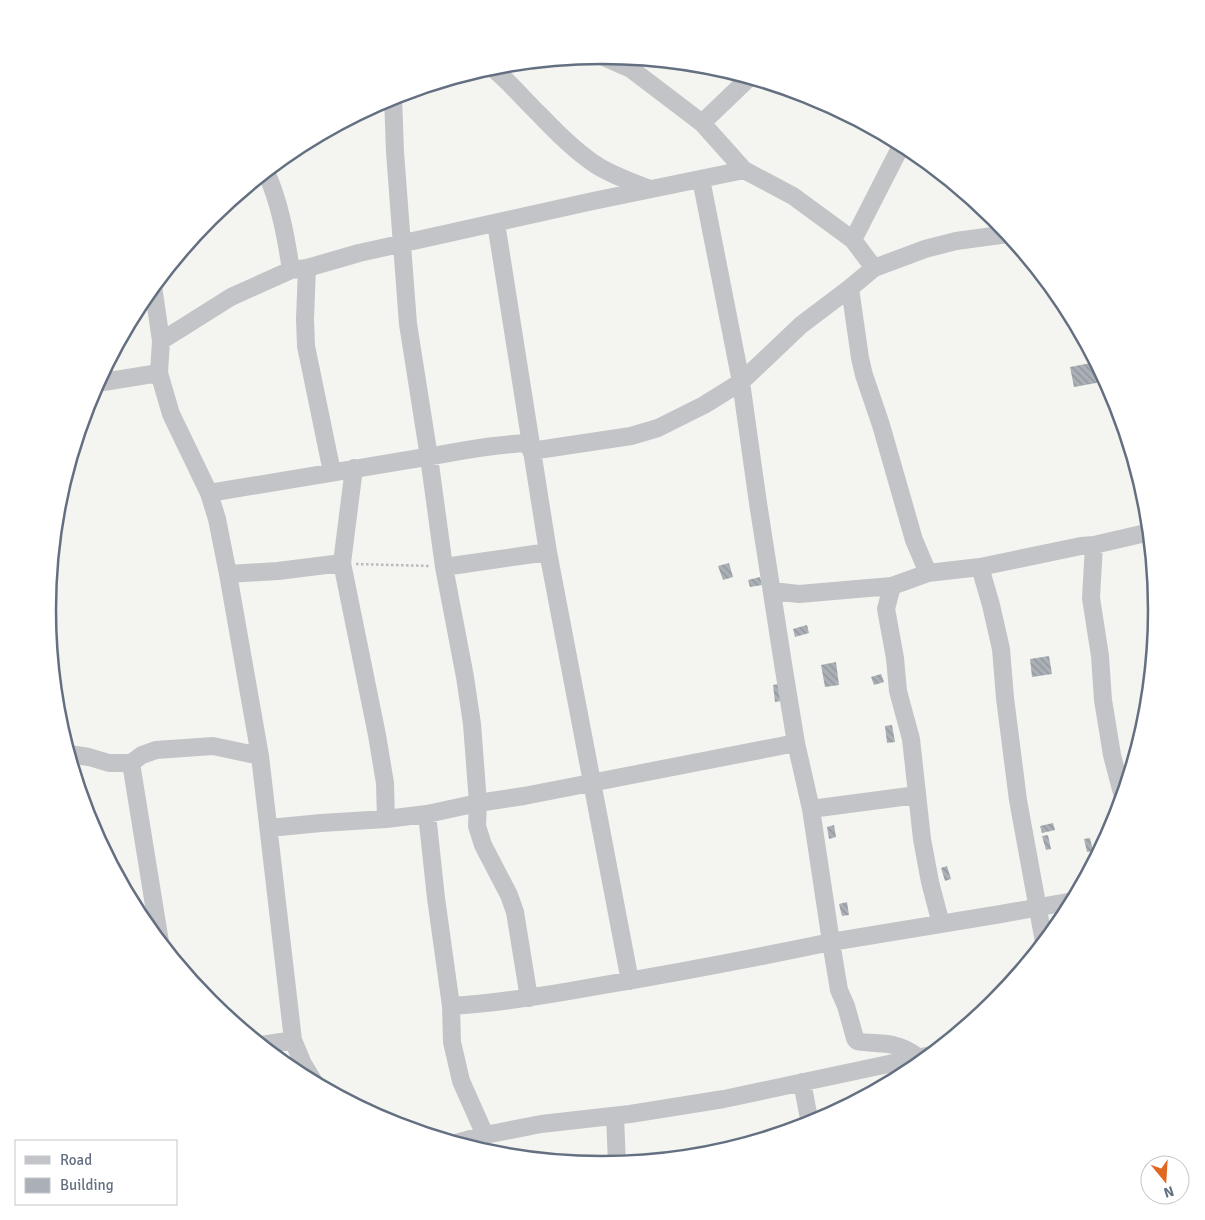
<svg xmlns="http://www.w3.org/2000/svg" width="1205" height="1220" font-family="Signika,sans-serif">
<defs>
<pattern id="building-back-hatch" width="6" height="6" patternUnits="userSpaceOnUse" patternTransform="scale(1.25)"><rect width="6" height="6" fill="#aab0b6"/><path d="M-1 5l2 2M0 0l6 6M5-1l2 2" fill="none" stroke="#8e9499"/></pattern>
</defs>
<rect width="100%" height="100%" fill="#f4f5f0"/>
<path fill="url(#building-back-hatch)" d="M1096 362 1107 381 1074 387 1070 367Z
M729 563 733 577 723 580 718 566Z
M760 577 762 585 750 587 748 580Z
M807 625 809 633 795 637 793 629Z
M1049 656 1052 674 1032 677 1030 659Z
M836 662 839 685 825 687 821 665Z
M881 674 884 682 874 685 871 677Z
M778 684 781 701 775 702 773 685Z
M892 725 895 742 887 743 885 726Z
M1053 823 1055 830 1042 833 1040 826Z
M834 825 836 837 829 839 827 827Z
M1048 835 1051 849 1046 850 1042 836Z
M1090 838 1093 851 1087 852 1084 839Z
M947 866 951 879 945 881 941 868Z
M847 902 849 915 842 916 839 904Z"/>
<g fill="none" stroke-linecap="round" stroke-linejoin="round">
<path stroke="#b9bbbd" stroke-width="2.5" stroke-dasharray="2.5 2.5" stroke-linecap="butt" d="M356 564 430 566"/>
<path stroke="#c2c4c8" stroke-width="18" d="M599 55 631 69 702 123 744 170 793 196 853 240 874 268
M491 67C509 81 523 99 540 115 557 133 579 155 601 168 616 176 633 183 650 189
M393 96 395 152 408 324 429 457 444 567 465 677 472 724 478 803 477 826 483 845 509 895 515 912 529 998
M702 123 750 77
M266 172C280 203 286 237 291 270
M496 223 548 552 630 981
M853 240 902 144
M307 268 305 319 306 346 332 472
M153 286 161 341 159 373 171 414 209 493 217 519 228 574 260 756 293 1040 303 1064 314 1082
M850 288 860 358 864 375 881 425 914 540 928 573
M161 341 231 297 291 270 307 268 359 253 593 201 744 170
M97 383 159 373
M531 451 631 436 658 428 704 405 741 382 801 325 850 288 874 268 925 249 956 241 1008 234
M354 468 342 563 377 735 385 783 386 819
M209 493C280 481 350 469 420 458 457 452 493 444 530 443
M1094 545 1091 598 1100 656 1103 700 1112 755 1123 797
M444 567 548 552
M980 567 991 605 1001 649 1005 698 1018 800 1044 942
M228 574 278 571 342 563
M892 586 886 609 895 658 898 691 911 739 922 839 930 882 941 924
M772 591 799 594 892 586 928 573 980 567 1081 546 1094 545 1150 532
M69 754 89 757 109 763H131L142 755 156 750 213 746 260 756
M131 763 160 942
M811 809 917 795
M427 814 436 898 451 1006 452 1042 461 1081 485 1135
M269 828 321 823 386 819 427 814 478 803 524 796 796 743
M451 1006C500 1003 549 995 598 986 676 973 754 958 831 942L811 809 796 743 784 670 758 503 741 382 701 179
M262 1045 293 1040
M918 1057C910 1051 903 1047 893 1045 886 1043 861 1043 857 1041 856 1040 855 1039 855 1038L846 1006 839 990 831 942 1001 914 1073 901
M802 1082 810 1124
M615 1116 617 1164
M456 1143 485 1135 541 1124 630 1114 724 1099 931 1055"/>
</g>
<path d="M0 0H1205V1220H0ZM56 610a546 546 0 1 1 1092 0a546 546 0 1 1-1092 0Z" fill="#fff" fill-rule="evenodd"/>
<path fill="none" stroke="#647081" stroke-width="2.5" d="M56 610a546 546 0 1 1 1092 0a546 546 0 1 1-1092 0Z"/>
<rect x="15" y="1140" width="162" height="65" fill="#ffffff" stroke="#c1c6cd"/>
<rect x="25" y="1156" width="25" height="8" fill="#c2c4c8" stroke="#c1c6cd"/>
<text x="60" y="1165" font-size="15" fill="#647081">Road</text>
<rect x="25" y="1178" width="25" height="15" fill="#aab0b6" stroke="#c1c6cd"/>
<text x="60" y="1190" font-size="15" fill="#647081">Building</text>
<g transform="translate(1165 1180) rotate(162)"><circle r="24" fill="#ffffff" stroke="#c1c6cd"/>
<path d="M0-4L9 19L0 12L-9 19Z" fill="#e16823"/>
<text y="-8" font-size="14" font-weight="bold" text-anchor="middle" fill="#647081">N</text>
</g>
</svg>
